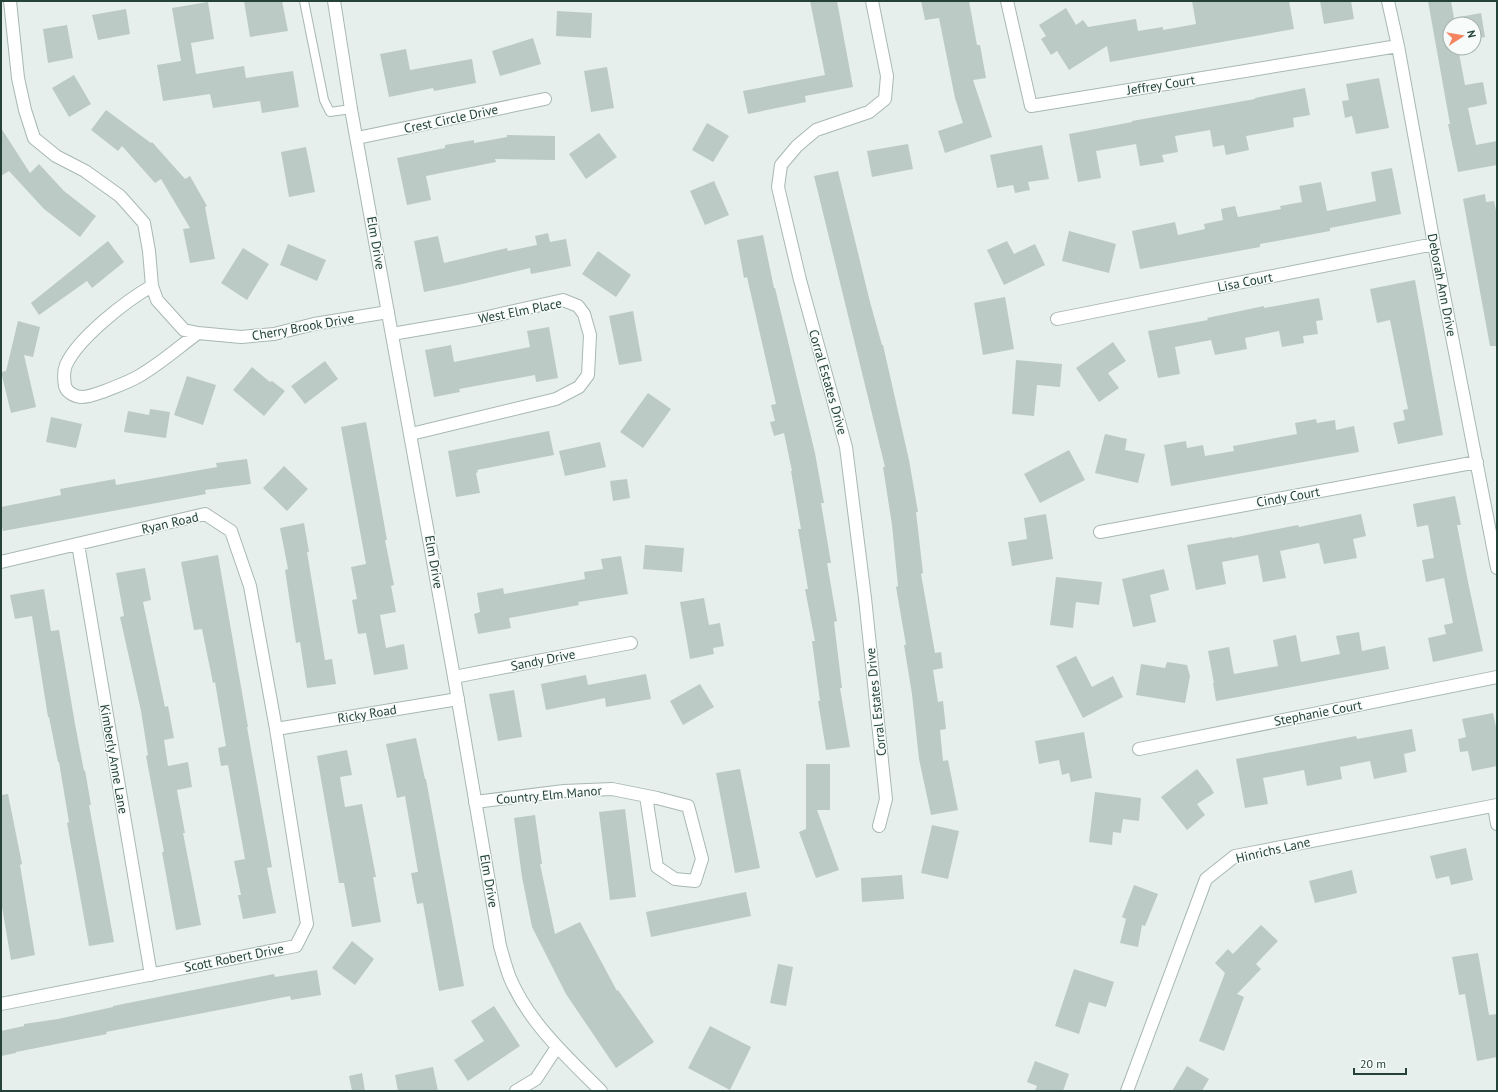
<svg xmlns="http://www.w3.org/2000/svg" width="1498" height="1092" font-family="'PT Sans',sans-serif">
<rect width="100%" height="100%" fill="#e6efeb"/>
<path fill="#bbcac4" d="M244 1H282L288 31 250 37Z
M810 1H837L853 87 805 96 806 102 748 114 743 91 825 75Z
M921 1H969L977 45H980L986 78 973 80 992 137 945 153 938 131 963 123 955 98 939 18 925 20Z
M1192 1H1289L1294 29 1110 62 1107 46 1069 70 1057 51 1051 55 1041 39 1046 36 1039 25 1066 8 1076 25 1083 20 1088 27 1136 19 1138 31 1163 27V30L1196 24Z
M1320 1H1351L1354 19 1324 24Z
M1428 1H1451L1454 18 1481 13 1485 37 1474 39V24H1450V48H1458L1465 85 1483 82 1487 104 1468 108 1476 145 1497 141V165L1458 172 1448 124H1450Z
M208 2 214 39 191 43 196 74 244 66 246 78 293 71 299 107 262 113 260 101 213 108 210 94 163 101 157 65 181 61 172 8Z
M126 9 130 34 98 40 92 15Z
M557 11 592 13 591 38 556 36Z
M67 25 73 58 48 63 43 29Z
M533 38 541 64 500 76 492 51Z
M406 49 410 70 472 59 476 83 434 91 433 88 389 97 380 54Z
M607 67 614 108 591 112 584 71Z
M74 75 91 104 69 117 52 88Z
M1379 78 1389 128 1356 134 1352 116 1345 118 1342 101 1349 100 1346 84Z
M1305 88 1310 115 1293 118 1294 127 1246 136 1249 150 1226 155 1224 145 1213 147 1210 130 1175 136 1178 152 1162 155 1164 162 1140 166 1136 144 1096 151 1101 178 1078 182 1069 134 1132 122V121L1255 99V98Z
M106 110 151 143 152 142 185 179 190 176 207 206 205 207 215 259 190 263 183 229 190 228 161 179 155 183 122 146 118 151 91 130Z
M707 123 729 136 713 162 692 150Z
M1 128 30 173 39 164 64 191 96 216 80 237 44 209 9 171 1 176Z
M599 133 617 157 586 179 569 154Z
M507 135 555 136V160L495 159 496 162 426 176 431 200 407 205 397 158 445 148V145L474 140V143L507 137Z
M908 144 913 169 872 177 867 151Z
M1042 145 1049 179 1028 182 1030 190 1015 193 1013 185 997 188 990 155Z
M306 147 315 192 289 197 281 152Z
M1392 168 1401 214 1330 228V231L1260 244V247L1140 269 1132 231 1175 222 1178 235 1205 229 1204 224 1223 220 1221 209 1235 206 1238 217 1281 209 1280 206 1302 202 1299 186 1321 182 1327 211 1376 201 1371 172Z
M838 171 870 302 882 345H883L909 460 918 512H916L923 573 921 574 935 653 941 652 943 668 933 670 938 702 943 701 946 729 940 730 943 761 948 760 958 810 931 815 919 759 912 694 904 645H906L896 587 898 586 892 525 883 467H885L814 176Z
M714 181 729 215 705 225 690 191Z
M1485 194 1486 202 1494 201 1497 215V346H1490L1463 199Z
M1069 231 1116 244 1109 273 1062 261Z
M548 233 550 242 566 239 571 266 531 274 530 268 458 285 424 292 414 241 438 236 444 263 507 248 508 251 537 245 535 236Z
M763 235 774 288H775L815 453 824 503H821L831 563H827L837 621 834 622 842 688H840L850 747 826 750 818 701H820L812 641H815L805 589H808L798 529H801L791 471H792L784 433 774 436 770 422 775 421 771 405 776 404 747 277 744 278 737 240Z
M108 241 124 262 92 288 87 281 39 315 31 303Z
M1007 241 1014 254 1035 244 1045 265 1004 285 987 250Z
M288 244 326 260 317 281 280 265Z
M243 248 269 264 247 300 221 283Z
M598 251 631 275 616 297 582 274Z
M1415 280 1443 435 1398 444 1393 423 1405 420 1403 410 1408 409 1390 320 1377 323 1370 289Z
M1005 297 1014 349 983 355 974 303Z
M1319 298 1323 320 1316 321 1318 334 1303 336 1304 343 1282 347 1279 331 1245 338 1247 349 1215 355 1211 340 1175 347 1180 374 1158 378 1148 331 1208 320 1207 318 1264 306V308Z
M633 311 642 361 619 365 609 316Z
M18 321 40 327 33 357 24 355 36 407 11 413 1 372 6 371Z
M549 327 558 378 536 382 535 375 459 389 460 392 434 397 425 350 451 345 454 362 530 347 527 331Z
M1113 342 1126 361 1108 373 1119 388 1099 402 1076 368Z
M1016 360 1062 364 1060 387 1037 385 1034 416 1012 414Z
M325 361 338 379 305 404 291 386Z
M252 367 270 382 272 381 285 391 264 416 233 390Z
M187 376 216 385 203 425 174 415Z
M648 393 671 409 643 448 620 432Z
M150 409 170 412 166 438 124 432 128 411 149 415Z
M51 417 82 424 76 448 46 442Z
M1316 419 1317 423 1335 420 1336 430 1354 426 1359 452 1171 486 1164 445 1186 441 1187 448 1203 445 1205 456 1234 451 1233 446 1297 434 1295 423Z
M366 422 387 540H385L394 585 391 586 396 612 380 615 386 648 404 644 408 669 374 675 366 633 358 634 352 600 357 599 351 567 366 564 341 427Z
M549 431 554 455 477 470 478 472 476 473 480 493 456 497 448 451Z
M1105 434 1127 439 1125 450 1145 454 1138 483 1095 473Z
M600 442 606 467 565 476 559 451Z
M1069 450 1085 480 1040 503 1024 474Z
M247 459 251 484 205 490 206 494 3 531 1 522V507L61 495 60 489 115 479 116 485 217 467 216 463Z
M284 466 308 489 287 511 263 488Z
M627 479 630 498 613 501 610 481Z
M1455 496 1461 525H1457L1468 582 1483 651 1433 662 1428 638 1446 634 1444 625 1453 623 1444 578 1426 582 1422 560 1434 558 1428 525 1417 527 1413 504Z
M1046 514 1053 559 1012 566 1008 542 1027 539 1024 518Z
M1361 514 1366 536 1353 539 1357 558 1324 564 1319 543 1280 551 1286 578 1263 582 1258 555 1222 562 1226 584 1196 590 1187 545 1232 537V538L1298 525 1299 527Z
M304 523 309 552H307L325 660 332 659 336 684 307 688 300 642 296 643 285 570 288 569 280 528Z
M645 545 684 548 682 572 643 569Z
M218 555 248 727H247L272 867 267 868 276 913 243 919 238 895H241L234 861 245 859 228 765 221 766 218 748 226 746 215 682 213 683 202 629 194 630 181 562Z
M621 556 628 594 578 602 579 605 509 618 511 628 478 634 474 614 480 612 477 593 503 588 504 594 585 579 584 572 603 569 601 559Z
M145 568 151 600 143 602 165 707 168 706 174 738 164 740 168 766 188 762 192 787 177 790 185 833H183L201 925 176 930 162 852H164L146 756 148 755 141 711 120 617 124 616 116 573Z
M1164 569 1169 590 1150 595 1156 622 1133 627 1122 579Z
M1056 577 1102 582 1099 605 1076 602 1073 628 1050 625Z
M44 589 51 631 59 630 75 724 84 771 85 770 91 805H89L114 942 89 946 67 823 69 822 59 762H58L49 717H48L32 616 15 619 10 595Z
M704 598 709 625 720 623 724 646 713 648 714 654 690 659 680 602Z
M1359 632 1362 651 1385 646 1389 669 1216 701 1213 683H1214L1208 651 1229 647 1234 674 1278 666 1273 640 1296 635 1301 662 1340 654 1336 636Z
M1076 656 1092 687 1113 676 1123 697 1083 718 1056 666Z
M1167 662 1187 665 1190 676 1185 703 1136 695 1141 664 1165 668Z
M646 674 651 699 606 707 605 698 546 710 541 684 586 675 588 685Z
M700 684 714 707 683 725 670 701Z
M514 690 522 737 498 741 489 694Z
M1493 713 1497 732V766L1472 771 1468 751 1460 752 1458 739 1466 737 1462 719Z
M1412 729 1416 751 1404 754 1407 772 1374 779 1370 761 1340 767 1342 779 1307 786 1304 770 1263 778 1268 804 1245 808 1236 759 1356 736 1357 739Z
M1084 732 1092 778 1071 782 1069 773 1062 775 1059 760 1039 764 1035 741Z
M416 738 425 779H426L464 986 439 991 423 903 417 904 411 873 418 872 405 796 397 798 386 744Z
M347 750 352 775 340 777 345 807 362 804 376 877H373L381 922 352 927 344 883H339L317 756Z
M806 764H830V810H817L839 870 816 878 799 832 806 829Z
M740 769 760 868 735 873 716 773Z
M1197 769 1210 786 1214 793 1197 804 1205 815 1187 830 1161 797Z
M1095 792 1141 798 1139 821 1123 819 1121 833 1113 832 1112 845 1089 842Z
M8 794 22 864 20 865 35 955 11 960 1 901V795Z
M625 809 636 897 610 900 599 812Z
M535 815 542 864H540L555 934 580 922 617 991 618 990 654 1042 616 1068 566 994 532 927 522 877 514 818Z
M932 825 959 831 948 879 921 873Z
M1466 848 1473 880 1451 885 1449 876 1436 879 1430 856Z
M1352 870 1357 893 1315 903 1309 881Z
M902 875 904 899 862 902 861 878Z
M1134 885 1158 894 1145 926 1142 925 1138 947 1120 943 1126 919 1122 917Z
M746 892 751 916 651 937 646 912Z
M1261 925 1278 941 1256 964 1261 969 1237 994 1244 997 1224 1051 1199 1041 1225 973 1215 963 1228 949 1233 954Z
M352 941 374 959 355 985 332 968Z
M1478 953 1489 1015 1497 1014V1057L1477 1061 1465 994 1459 995 1452 957Z
M778 964 793 967 786 1006 770 1003Z
M1074 969 1114 982 1106 1007 1089 1002 1079 1034 1055 1026Z
M317 970 321 995 291 1000 290 996 106 1032 107 1034 16 1052V1053L1 1056V1031L24 1026V1024L58 1019 113 1007V1006L274 974 275 977Z
M494 1006 520 1046 468 1081 454 1060 484 1041 471 1021Z
M710 1026 751 1047 730 1090 688 1068Z
M1035 1061 1069 1074 1063 1091H1035L1037 1086 1027 1082Z
M1187 1066 1209 1079 1202 1091H1172Z
M433 1067 438 1091H398L395 1075Z
M362 1073 365 1091H352L349 1076Z"/>
<g fill="none" stroke-linecap="round" stroke-linejoin="round">
<defs>
<path id="service" d="M304 1 324 100 330 112 351 109"/>
<path id="minor" d="M10 1 18 78 25 110 34 138 56 156 85 171 120 196 144 223 149 251 152 286 157 300 184 330 198 333 241 337 274 334 314 324 388 312
M872 1 887 76 885 99 869 112 816 130 797 146 781 165 778 187 800 280 846 447 865 598 886 799 879 826
M1007 1 1031 106 1398 46
M1388 1 1398 46 1434 244 1497 568
M357 138 545 99
M152 286C127 300 78 338 66 365 63 372 64 380 65 386 67 393 76 397 82 397 89 397 99 393 105 391 117 386 129 382 139 376 160 364 179 347 198 333
M1057 319 1434 244
M392 334 479 319 563 300 578 306 584 314 590 335 588 375 579 387 556 399 411 434
M1100 532 1477 462
M78 544 151 975
M1 562 205 514 231 531 250 586 276 729 307 924 296 946 1 1004
M454 677 631 643
M276 729 458 699
M1139 749 1497 677
M475 802 564 791 612 789 657 798 688 806 702 859 695 881 675 879 657 867 646 796
M1494 806 1497 824
M516 1091 536 1079 557 1047
M1127 1091 1206 879 1235 856 1497 805"/>
<path id="tertiary" d="M334 1 351 109 454 677 500 946C503 956 506 968 510 978 529 1023 567 1057 601 1091"/>
</defs>
<use href="#service" stroke="#a8b8b2" stroke-width="10"/>
<use href="#minor" stroke="#a8b8b2" stroke-width="14"/>
<use href="#tertiary" stroke="#a8b8b2" stroke-width="14"/>
<use href="#service" stroke="#fff" stroke-width="8"/>
<use href="#minor" stroke="#fff" stroke-width="12"/>
<use href="#tertiary" stroke="#fff" stroke-width="12"/>
</g>
<g text-anchor="middle" dominant-baseline="central" stroke-width="3" stroke-linejoin="round" paint-order="stroke">
<g font-size="13" fill="#24423a" stroke="#f7fbf9">
<text transform="translate(1161 85) rotate(-9)">Jeffrey Court</text>
<text transform="translate(451 119) rotate(-12)">Crest Circle Drive</text>
<text transform="translate(376 243) rotate(80)">Elm Drive</text>
<text transform="translate(1245 282) rotate(-11)">Lisa Court</text>
<text transform="translate(1442 285) rotate(79)">Deborah Ann Drive</text>
<text transform="translate(520 311) rotate(-11)">West Elm Place</text>
<text transform="translate(303 327) rotate(-10)">Cherry Brook Drive</text>
<text transform="translate(828 382) rotate(74)">Corral Estates Drive</text>
<text transform="translate(1288 497) rotate(-10)">Cindy Court</text>
<text transform="translate(170 523) rotate(-13)">Ryan Road</text>
<text transform="translate(434 562) rotate(80)">Elm Drive</text>
<text transform="translate(543 660) rotate(-11)">Sandy Drive</text>
<text transform="translate(876 702) rotate(-96)">Corral Estates Drive</text>
<text transform="translate(1318 713) rotate(-11)">Stephanie Court</text>
<text transform="translate(367 714) rotate(-9)">Ricky Road</text>
<text transform="translate(114 759) rotate(80)">Kimberly Anne Lane</text>
<text transform="translate(549 795) rotate(-5)">Country Elm Manor</text>
<text transform="translate(1273 850) rotate(-13)">Hinrichs Lane</text>
<text transform="translate(489 881) rotate(80)">Elm Drive</text>
<text transform="translate(234 958) rotate(-11)">Scott Robert Drive</text>
</g>
</g>
<rect width="1498" height="1092" fill="none" stroke="#24423a" stroke-width="4"/>
<g transform="translate(1462 36) rotate(78)"><circle r="19" fill="#f7fbf9" stroke="#a3b1ad"/>
<path d="M0-3L7 15L0 10L-7 15Z" fill="#f4845f"/>
<text y="-6" font-size="11" font-weight="bold" text-anchor="middle" fill="#24423a">N</text>
</g>
<path d="M1354 1068v6h52v-6" fill="none" stroke="#24423a" stroke-width="2"/>
<text x="1360" y="1068" font-size="12" fill="#24423a" stroke="#f7fbf9" stroke-width="3" paint-order="stroke">20 m</text>
</svg>
